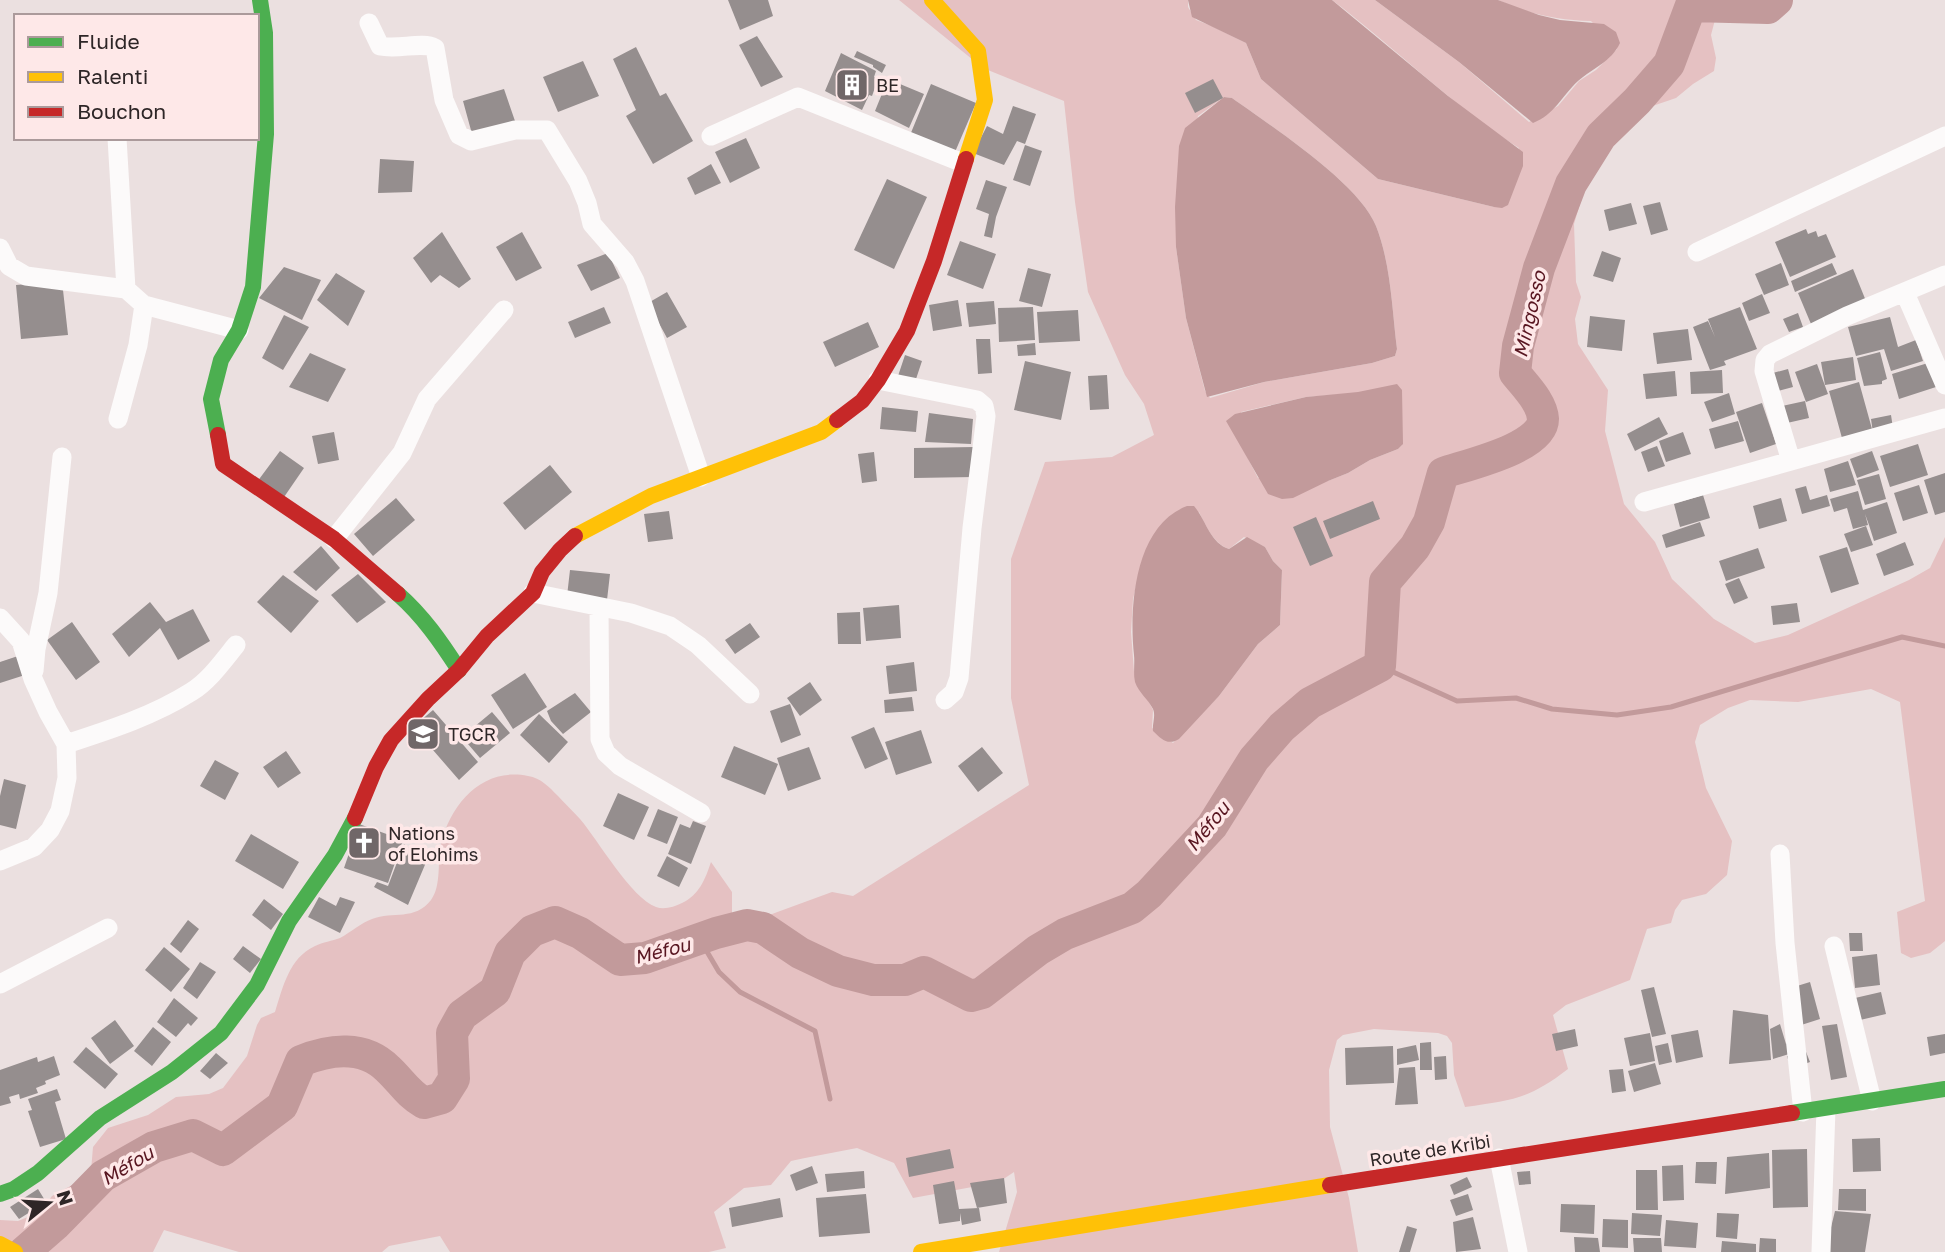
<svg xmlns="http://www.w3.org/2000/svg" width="1945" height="1252" font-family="'Golos Text',sans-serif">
<rect width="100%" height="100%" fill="#ebe0e0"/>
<path fill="#e5c1c2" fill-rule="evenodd" d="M899 0H1188V7L1196 20 1212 26 1246 43 1261 79 1378 179 1494 207 1519 148C1452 106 1396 48 1332 0H1375L1459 62 1529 122 1558 106 1579 81 1596 70 1617 49 1591 21C1558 20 1528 14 1498 0H1788C1762 29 1744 8 1716 16L1711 35 1716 58 1714 71 1693 84 1676 98 1632 113 1591 167 1574 224 1576 282 1581 297 1575 319 1578 344 1608 390 1605 431 1624 504 1655 542 1672 579 1714 619 1755 643 1788 635 1909 580 1930 568 1945 537V941L1930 953 1911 958 1901 953 1897 912 1925 901 1900 702 1871 689 1798 702 1750 700 1728 708 1700 725 1695 742 1706 788 1732 841 1727 875 1706 894 1682 900 1675 910 1671 923 1647 929 1630 980 1566 1005 1553 1015 1568 1069C1529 1099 1513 1100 1465 1107L1454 1075 1452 1043 1447 1036 1438 1033 1374 1029 1343 1035 1337 1040 1329 1070 1330 1127 1349 1198 1358 1252H999L1017 1192 1014 1172 999 1182 913 1198 894 1163 857 1148 805 1158 791 1161 771 1185 744 1188 714 1212 726 1248 709 1252H450L440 1236 389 1246 382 1252H239L164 1230 153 1252H0V1220L18 1221 40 1212 52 1196 87 1177 91 1171 93 1147 108 1128 148 1115 176 1097 209 1094 223 1088 247 1056 257 1025 261 1018 275 1012C283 987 289 958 315 946 323 942 332 941 340 938 351 932 361 923 372 919 393 911 415 921 431 900 442 885 437 860 441 843 452 802 483 767 528 776 541 778 549 787 558 796 565 804 573 811 580 819 598 840 631 898 656 907 664 910 674 907 682 903 699 895 705 880 711 862L732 892V914H772L832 892 853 896 1029 785 1011 698V559L1045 462 1112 457 1154 435 1144 404 1125 375 1088 292 1075 202 1064 101 983 68ZM1224 97 1232 98C1271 126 1359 183 1376 226 1391 264 1392 310 1397 349L1395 356 1372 363 1264 382 1210 398 1205 391 1186 318 1176 247 1198 116ZM1402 390V445L1398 449 1370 460 1348 473 1328 481 1258 478 1242 447 1241 412 1306 397ZM1199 512C1206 526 1214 544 1229 549L1244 537 1265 547 1273 561 1282 570 1280 625 1258 644 1219 696 1173 743 1152 728 1153 710 1134 672 1131 632 1133 599 1142 561Z"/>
<path fill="#c29a9b" d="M1188 0H1332L1448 96 1523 152V166L1508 205 1502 208 1494 207 1378 179 1261 79 1246 43 1192 17Z
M1375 0H1498L1539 15 1560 20 1604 24 1616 32 1620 43C1611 62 1593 68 1578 81 1562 96 1554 115 1533 123L1459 62Z
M1224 97 1232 98C1271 126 1359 183 1376 226 1391 264 1392 310 1397 349L1395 356 1372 363 1264 382 1207 397 1186 318 1176 247 1175 207 1179 146 1185 128Z
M1397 384 1402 390 1403 444 1398 449 1370 460 1348 473 1328 481 1293 498 1282 499 1268 494 1226 421 1235 414 1306 397 1358 392Z
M1187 506H1194C1206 520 1210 543 1229 549L1247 537 1265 547 1273 561 1282 570 1280 625 1258 644 1219 696 1179 739C1168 746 1161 739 1153 731 1152 724 1156 716 1153 709 1148 699 1139 693 1135 682 1133 673 1135 664 1134 655 1129 608 1134 526 1187 506Z"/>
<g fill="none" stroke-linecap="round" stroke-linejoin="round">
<path stroke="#c29a9b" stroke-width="5" d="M1380 666 1457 701 1516 698 1552 709 1617 715 1671 707 1902 637 1945 646
M706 950 719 972 740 992 815 1031 830 1099"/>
<path stroke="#c29a9b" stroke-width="32" d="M1692 6 1768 8 1777 0
M24 1252 55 1225 103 1176 154 1147 193 1135 223 1150 282 1106 301 1061C330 1049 364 1045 388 1069 402 1082 407 1093 424 1103L442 1098 454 1079 452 1033 462 1015 495 991 510 953 532 931 555 922 580 933 620 960 645 958 716 933 747 925 763 928 800 953 838 971 873 980H905L924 972 971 996 982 993 1038 950 1065 934 1132 908 1149 894 1212 826 1254 759 1282 727 1310 703 1380 666 1385 582 1415 547 1429 522 1443 473C1466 465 1543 448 1543 419 1542 402 1525 386 1515 373L1518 346 1539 268 1571 184 1601 136 1637 101 1669 64 1693 0"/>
</g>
<path fill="#958e8e" d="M728 0H768L773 16 740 30Z
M757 36 783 77 761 87 739 45Z
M636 47 660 96 666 93 693 141 653 164 626 116 636 110 613 59Z
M857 51 886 65 882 73 873 67V65L854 57Z
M841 53 876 71 874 77 878 79 872 96 869 95 862 110 825 91Z
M583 61 599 96 558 112 543 77Z
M888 79 924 94 909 128 875 111Z
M1213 79 1223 98 1195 113 1185 93Z
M931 84 976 103 952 159 908 140Z
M504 89 515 121 472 134 463 101Z
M1013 106 1036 114 1025 144 1017 141 1004 165 973 153 987 126 1003 134Z
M746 138 760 168 730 183 715 152Z
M1025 145 1042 151 1030 186 1013 180Z
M380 159 414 161 412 192 378 193Z
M711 164 721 183 695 195 687 178Z
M887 179 927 197 894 269 854 250Z
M986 180 1007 187 996 217 992 238 984 236 989 214 976 209Z
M1660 202 1668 230 1651 235 1643 206Z
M1631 203 1637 224 1609 231 1604 210Z
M1806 229 1808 234 1816 231 1818 237 1826 234 1836 257 1790 277 1775 242Z
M442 232 471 279 459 288 440 275 431 283 413 258Z
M522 232 542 268 516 281 496 247Z
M960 241 996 254 983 289 947 275Z
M1602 251 1621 258 1613 282 1593 276Z
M608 253 620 278 591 291 577 265Z
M1781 263 1789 285 1764 295 1755 274Z
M1832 263 1837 274 1795 292 1791 281Z
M284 267 321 280 302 320 259 298Z
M1028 268 1051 274 1042 307 1019 301Z
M1853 269 1866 301 1811 324 1798 293Z
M336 273 365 291 348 326 317 300Z
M62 281 68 335 21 339 16 285Z
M667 292 687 327 667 338 648 303Z
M1762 294 1770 313 1749 321 1742 303Z
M958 300 962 326 933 331 929 305Z
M994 301 996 324 969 327 966 303Z
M604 307 611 323 575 338 568 322Z
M1033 307 1035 340 999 342 998 308Z
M1740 307 1757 349 1724 361 1726 365 1710 370 1693 327 1708 321 1715 337 1708 319Z
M1078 310 1080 341 1039 343 1037 312Z
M1798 313 1803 327 1789 332 1783 319Z
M284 315 309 327 283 370 262 358Z
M1590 316 1625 320 1622 351 1587 347Z
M1890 317 1898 347 1916 340 1923 361 1891 371 1884 349 1856 356 1848 327Z
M868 322 879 347 835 367 823 342Z
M1688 329 1692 360 1657 364 1653 333Z
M976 339H990L992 373 978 374Z
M1035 343 1036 355 1018 356 1017 345Z
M1880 352 1887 379 1882 381V384L1864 386 1857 358Z
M310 353 346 369 328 402 289 387Z
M905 355 922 361 914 385 897 379Z
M1853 357 1856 380 1825 385 1821 362Z
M1025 361 1071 372 1061 420 1014 410Z
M1928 363 1936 387 1899 399 1892 374Z
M1817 364 1828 394 1806 402 1795 372Z
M1788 369 1793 387 1774 392 1769 374Z
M1722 370 1723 393 1691 394 1690 372Z
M1675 371 1677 396 1646 399 1643 374Z
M1107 375 1109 409 1090 410 1088 376Z
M1859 382 1872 429 1842 438 1829 391Z
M1729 393 1735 414 1712 422 1704 402Z
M1805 401 1809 418 1787 423 1782 406Z
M1762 403 1776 444 1750 453 1736 412Z
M882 407 918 411 916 432 880 429Z
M929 413 973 419 971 444 925 442Z
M1891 415 1893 428 1873 433 1871 419Z
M1659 417 1668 434 1635 451 1627 434Z
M1738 421 1744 441 1715 449 1709 429Z
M334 432 339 460 318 464 312 436Z
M1683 432 1691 454 1666 462 1659 441Z
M1918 444 1928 475 1890 487 1880 456Z
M1657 446 1665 466 1648 472 1641 452Z
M974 447V477L914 478V448Z
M280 451 304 468 282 500 257 482Z
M1872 451 1879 470 1857 478 1850 459Z
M874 452 877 481 862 483 858 454Z
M1848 461 1856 485 1830 492 1824 469Z
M550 465 572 492 525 530 503 503Z
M1945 473V512L1935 515 1924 480Z
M1879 474 1886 499 1865 505 1857 480Z
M1919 485 1928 513 1903 521 1894 493Z
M1806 486 1810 500 1827 495 1830 506 1802 514 1795 489Z
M1858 491 1863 510 1887 502 1897 533 1874 541 1869 525 1872 524 1869 525 1865 514 1868 525 1853 529 1847 508 1834 512 1830 499Z
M1703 495 1710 518 1680 527 1674 504Z
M396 498 415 520 373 556 354 534Z
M1781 498 1787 521 1759 529 1753 506Z
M1373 501 1380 519 1330 539 1323 521Z
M669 511 673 539 648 542 644 514Z
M1316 517 1333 556 1310 566 1293 527Z
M1700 522 1705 536 1666 548 1662 535Z
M1866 526 1873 545 1851 552 1844 534Z
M1905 542 1914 565 1884 576 1876 554Z
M321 546 340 568 316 591 293 572Z
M1847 547 1859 584 1831 593 1819 556Z
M1758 548 1765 568 1726 581 1719 561Z
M570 570 610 574 607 600 567 596Z
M358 574 386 602 357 623 331 595Z
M283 575 319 601 291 633 257 602Z
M1739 578 1748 598 1734 604 1725 584Z
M150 602 166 622 193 609 210 641 178 660 160 628 129 657 112 634Z
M1797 603 1800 622 1773 625 1771 606Z
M899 605 901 638 866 641 863 608Z
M860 612 861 644H838L837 613Z
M72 622 100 662 76 680 47 640Z
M750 623 760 637 735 654 725 640Z
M18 656 25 675 0 683V662Z
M914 662 917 691 889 694 886 666Z
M525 673 547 707 513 729 491 695Z
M810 682 822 700 800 716 787 698Z
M575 693 591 712 563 734 551 721 547 711Z
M912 697 914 711 885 713 884 700Z
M790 704 801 735 781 743 770 711Z
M433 710 478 762 459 780 413 727Z
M492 712 510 733 480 758 462 737Z
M539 714 568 742 549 763 520 735Z
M874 727 888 759 865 769 851 737Z
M921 730 932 763 896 775 885 742Z
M734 746 778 764 765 795 721 777Z
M809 747 821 779 788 791 777 758Z
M982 747 1003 773 978 792 958 766Z
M286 751 301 773 278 788 263 767Z
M215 760 239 773 225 800 200 786Z
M4 779 26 785 16 829 0 825V796Z
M618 793 649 807 634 840 603 826Z
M658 809 678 817 667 844 647 836Z
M693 821 706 826 691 864 668 854 680 824 690 828Z
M359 824 403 840 388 883 344 868Z
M251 834 299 862 283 889 235 861Z
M404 844 427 860 408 905 374 887 377 882 388 886Z
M667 856 688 868 679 887 657 876Z
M319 897 336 906 340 897 355 902 340 933 308 917Z
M264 899 283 914 271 930 252 915Z
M188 920 199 929 181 953 170 944Z
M1849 933H1862L1863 951H1850Z
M243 946 261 959 250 973 233 959Z
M164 947 190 969 171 992 145 970Z
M1877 954 1880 985 1855 988 1852 957Z
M200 962 216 972 197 999 183 988Z
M1810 982 1820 1019 1795 1027 1784 990Z
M1654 987 1666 1034 1652 1037 1641 990Z
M1881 992 1886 1014 1860 1020 1855 998Z
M174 998 198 1018 191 1026 188 1023 176 1037 157 1022Z
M1733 1010 1768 1015 1771 1060 1729 1064Z
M115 1020 134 1046 110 1064 91 1038Z
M1780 1024 1786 1044 1799 1034 1810 1062 1791 1069 1787 1056 1791 1055 1789 1054 1773 1059 1770 1029Z
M1837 1024 1847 1077 1831 1080 1822 1026Z
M153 1027 171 1042 152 1066 134 1051Z
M1575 1029 1578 1046 1556 1051 1552 1034Z
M1698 1030 1703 1057 1676 1063 1671 1035Z
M1650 1033 1655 1061 1630 1066 1624 1038Z
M1945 1034V1053L1930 1056 1927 1037Z
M1431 1042 1432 1070H1420V1043Z
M1668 1043 1672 1062 1659 1065 1655 1046Z
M1416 1045 1419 1060 1397 1065V1049Z
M1393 1046 1394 1083 1346 1085 1345 1048Z
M86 1047 118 1074 105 1089 73 1062Z
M216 1053 228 1063 210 1079 200 1071Z
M54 1056 60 1075 45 1081 46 1084 36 1088 38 1093 20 1099 19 1094 9 1097 11 1103 0 1106V1070L37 1057 38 1062Z
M1446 1056 1447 1079 1435 1080 1434 1057Z
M1655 1063 1661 1084 1634 1092 1628 1071Z
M1415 1067 1418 1104 1395 1105 1399 1068Z
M1623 1069 1626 1091 1612 1093 1609 1070Z
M57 1089 61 1100 55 1102 66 1139 40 1147 28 1111 32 1110 28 1099Z
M1880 1138 1881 1171 1853 1172 1852 1139Z
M950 1149 954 1168 909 1177 906 1158Z
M1807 1149 1808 1207 1773 1208 1772 1150Z
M1769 1153 1770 1188 1725 1194 1727 1157Z
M1696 1162H1717L1716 1184 1695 1183Z
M1683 1165 1684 1200 1663 1201 1662 1166Z
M812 1166 818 1183 796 1191 790 1175Z
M1636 1170H1657L1658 1210H1636Z
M864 1171 865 1188 827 1192 825 1174Z
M1530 1171 1531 1184 1519 1185 1517 1172Z
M1467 1177 1472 1187 1454 1195 1450 1185Z
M1004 1178 1007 1203 977 1208 970 1183Z
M954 1181 959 1209 979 1208 981 1221 962 1225 960 1213V1221L939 1224 933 1185Z
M38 1189 46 1202 19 1219 10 1207Z
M1839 1189H1866V1211L1838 1210Z
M866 1194 870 1233 819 1237 816 1198Z
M1468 1194 1473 1210 1456 1216 1450 1200Z
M780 1198 783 1217 732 1227 729 1208Z
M1561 1204 1595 1205 1594 1234 1560 1232Z
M1835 1211 1871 1214 1865 1252H1825Z
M1632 1213 1662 1215 1660 1236 1631 1234Z
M1717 1213 1739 1214 1737 1239 1716 1237Z
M1473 1217 1481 1249 1456 1252 1453 1222Z
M1603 1219 1628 1220V1248L1602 1247Z
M1666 1220 1698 1223 1696 1248 1664 1246Z
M1407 1226 1417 1229 1410 1252H1399Z
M1574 1237 1598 1238 1600 1252H1575Z
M1633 1238H1661L1662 1252H1634Z
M1760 1238 1776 1239V1252H1759Z
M1722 1241 1756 1244V1252H1721Z"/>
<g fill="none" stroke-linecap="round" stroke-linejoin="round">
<path stroke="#fcfafa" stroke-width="19" d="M369 23 380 46C399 50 422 41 435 48L444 100 459 135 471 141 515 130H547L578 181 587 203 592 224 625 262 635 281 701 477
M711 136 798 97 963 163
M117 138 126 289 144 305 239 330
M0 248 9 266 26 276 126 289
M1697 252 1945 136
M1905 293 1945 385
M878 380 977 400 984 406 986 416 972 528 959 678 954 692 945 700
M118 419 138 345 144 305
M1791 461 1764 371 1765 360 1770 354 1847 316 1945 275
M1644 502 1945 418
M334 539 402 453 427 399 504 310
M533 593 631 613 670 626 698 645 750 694
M599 608 600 739 606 753 620 766 701 813
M0 618 21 641 33 679 48 712 66 744 67 778 60 811 50 830 34 847 0 861
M34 671 36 649 48 593 62 457
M66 744C109 730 153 716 191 692 209 681 223 661 236 645
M1780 854 1785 943 1803 1112
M1834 946 1872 1101
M0 984 108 928
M1499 1158 1518 1252
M1821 1252 1826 1109"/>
<path stroke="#4caf50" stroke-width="16" d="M218 435 211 399 221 360 239 330 253 287 266 134 265 33 260 0
M398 594C423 616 441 642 459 670
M1792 1113 1945 1089
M0 1194 14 1189 38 1173 100 1118 172 1072 221 1033 257 985 289 921 335 855 355 818"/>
<path stroke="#ffc107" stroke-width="16" d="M932 0 978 51 985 100 966 159
M575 536 651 496 821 432 837 420
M0 1244 15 1252
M921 1252 1330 1185"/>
<path stroke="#c62828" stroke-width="16" d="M837 420 862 401 878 380 907 331 934 261 966 159
M218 435 223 464 334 539 398 594
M355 818 376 767 391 740 428 699 459 670 487 636 533 593 542 572 560 550 575 536
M1330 1185 1792 1113"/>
</g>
<defs>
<symbol id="building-square" viewBox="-11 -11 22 22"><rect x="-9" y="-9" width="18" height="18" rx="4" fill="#706768" stroke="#fee8e8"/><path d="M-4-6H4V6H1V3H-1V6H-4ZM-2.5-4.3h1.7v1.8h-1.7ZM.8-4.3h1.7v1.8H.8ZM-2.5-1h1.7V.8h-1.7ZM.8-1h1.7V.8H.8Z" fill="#fff"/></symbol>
<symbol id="school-square" viewBox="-11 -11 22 22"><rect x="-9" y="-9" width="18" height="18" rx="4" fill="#706768" stroke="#fee8e8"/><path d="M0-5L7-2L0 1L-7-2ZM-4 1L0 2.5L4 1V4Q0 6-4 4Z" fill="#fff"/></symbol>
<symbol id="church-square" viewBox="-11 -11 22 22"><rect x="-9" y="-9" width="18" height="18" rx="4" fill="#706768" stroke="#fee8e8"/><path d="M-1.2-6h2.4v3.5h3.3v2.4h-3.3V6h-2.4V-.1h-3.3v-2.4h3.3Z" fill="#fff"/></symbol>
</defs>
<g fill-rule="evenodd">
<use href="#building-square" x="833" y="66" width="38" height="38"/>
<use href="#school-square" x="404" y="715" width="38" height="38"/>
<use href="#church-square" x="345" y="824" width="38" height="38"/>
</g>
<g text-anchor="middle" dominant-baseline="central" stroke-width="7" stroke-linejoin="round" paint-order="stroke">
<g font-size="18" fill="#2e2627" stroke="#fee8e8" text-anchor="start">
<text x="876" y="85">BE</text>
<text x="448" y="734">TGCR</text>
<text x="388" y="833">Nations<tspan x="388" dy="21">of Elohims</tspan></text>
</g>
<g font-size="18" fill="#2e2627" stroke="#fee8e8">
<text transform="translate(1430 1150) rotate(-9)">Route de Kribi</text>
</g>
<g font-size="19" font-style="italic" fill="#581520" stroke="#fee8e8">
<text transform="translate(1529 314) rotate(-77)">Mingosso</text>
<text transform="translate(1207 826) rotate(-51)">Méfou</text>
<text transform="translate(662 950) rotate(-14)">Méfou</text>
<text transform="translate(127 1165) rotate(-31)">Méfou</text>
</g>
</g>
<rect x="14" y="14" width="245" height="126" fill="#fee8e8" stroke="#ab9a9b" stroke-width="2"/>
<rect x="28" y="37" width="35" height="10" fill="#4caf50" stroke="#ab9a9b" stroke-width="2"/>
<text x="77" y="49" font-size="21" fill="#2e2627">Fluide</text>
<rect x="28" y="72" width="35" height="10" fill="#ffc107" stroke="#ab9a9b" stroke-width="2"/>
<text x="77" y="84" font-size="21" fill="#2e2627">Ralenti</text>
<rect x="28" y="107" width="35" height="10" fill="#c62828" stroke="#ab9a9b" stroke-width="2"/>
<text x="77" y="119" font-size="21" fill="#2e2627">Bouchon</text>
<g transform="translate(49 1203) rotate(72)" stroke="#fee8e8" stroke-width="5" paint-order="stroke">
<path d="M0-5L12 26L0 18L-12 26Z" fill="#2e2627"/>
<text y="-10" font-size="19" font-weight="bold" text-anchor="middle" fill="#2e2627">N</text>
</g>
</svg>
